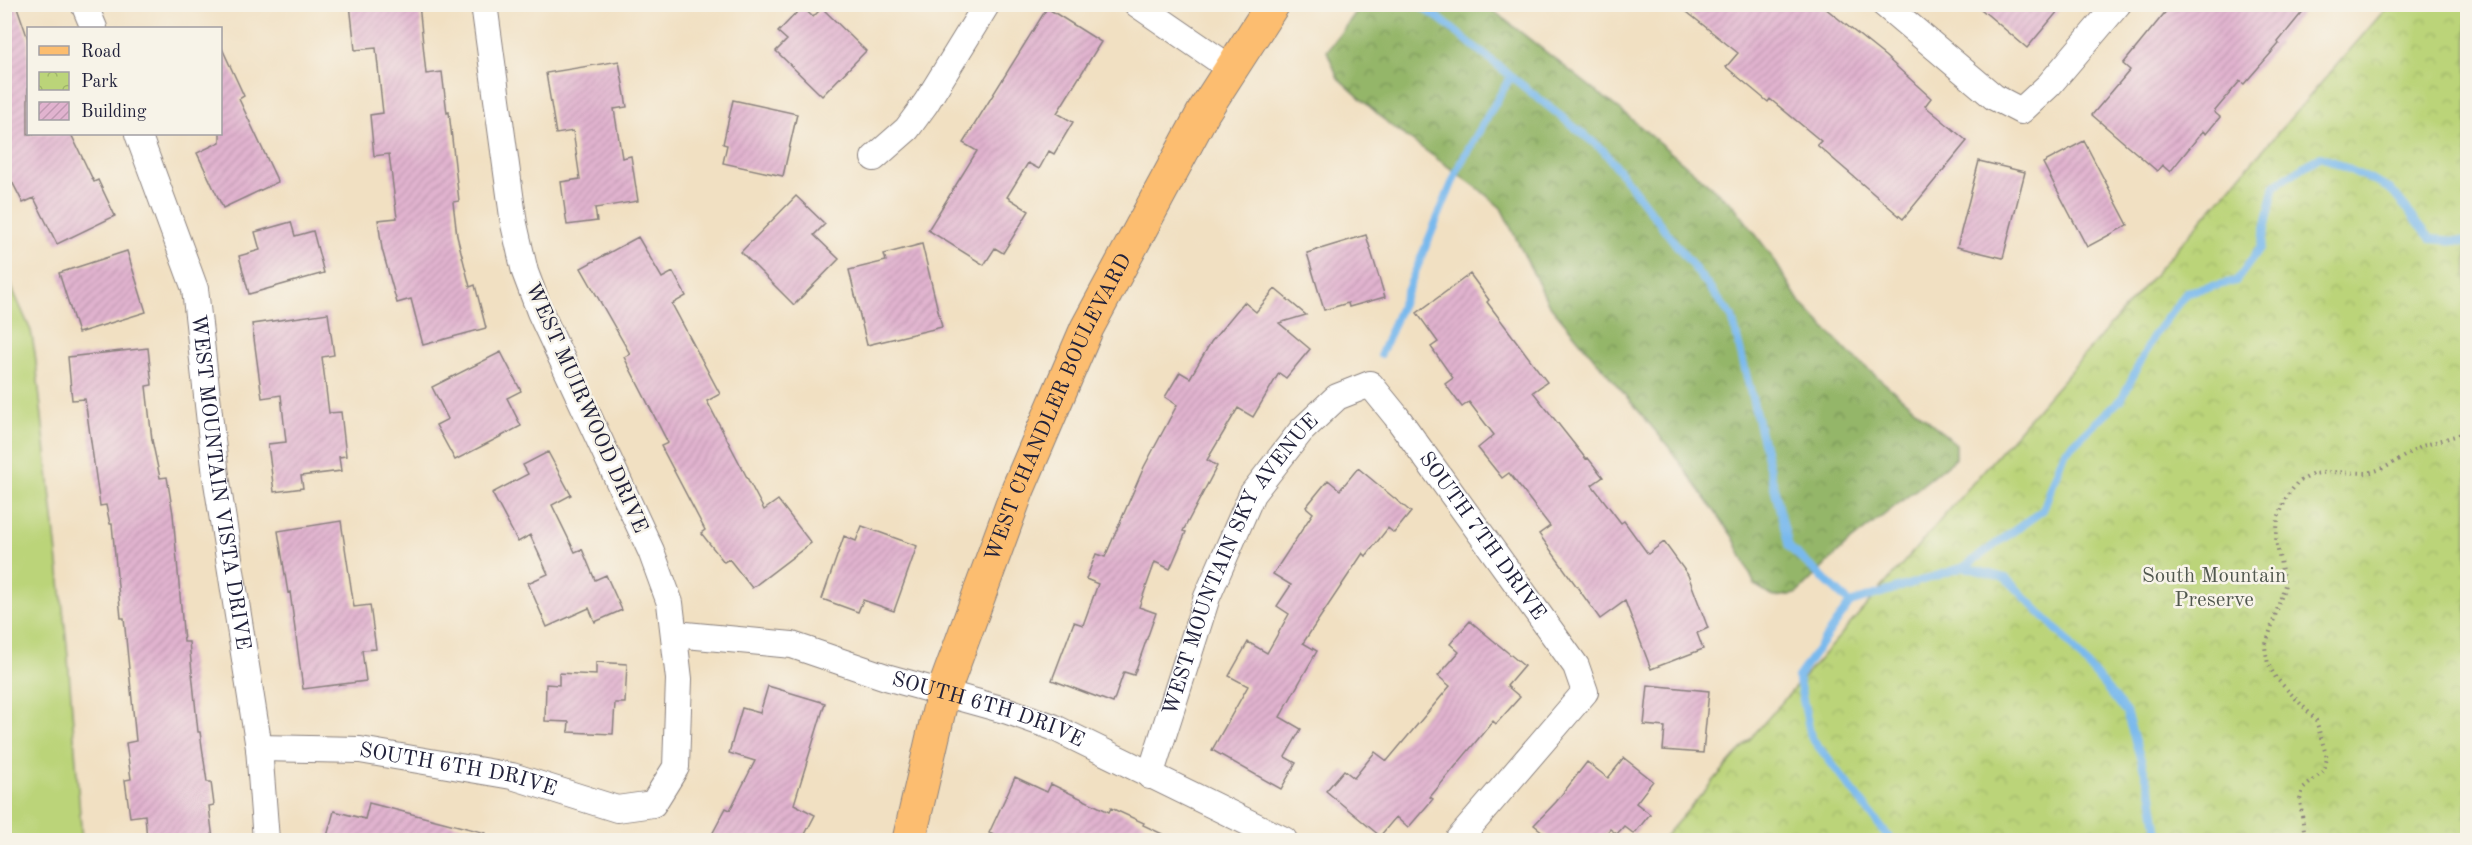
<svg xmlns="http://www.w3.org/2000/svg" width="2472" height="845" font-family="'Old Standard TT',serif">
<defs>
<pattern id="forest-crowns" width="20" height="18" patternUnits="userSpaceOnUse" patternTransform="scale(1.5)"><rect width="20" height="18" fill="#94b669"/><path d="M2 6a3 3 0 1 1 6 0M12 15a3 3 0 1 1 6 0" fill="none" stroke="#789458"/></pattern>
<pattern id="park-crowns" width="20" height="18" patternUnits="userSpaceOnUse" patternTransform="scale(1.5)"><rect width="20" height="18" fill="#bbd479"/><path d="M2 6a3 3 0 1 1 6 0M12 15a3 3 0 1 1 6 0" fill="none" stroke="#a0b66a"/></pattern>
<pattern id="building-hatch" width="6" height="6" patternUnits="userSpaceOnUse" patternTransform="scale(1.5)"><rect width="6" height="6" fill="#e1b3cf"/><path d="M-1 1l2-2M0 6l6-6M5 7l2-2" fill="none" stroke="#c19ab3"/></pattern>
</defs>
<rect width="100%" height="100%" fill="#f7f3e8"/>
<filter id="ink" filterUnits="userSpaceOnUse"><feTurbulence type="fractalNoise" baseFrequency=".0167" numOctaves="2"/><feDisplacementMap in="SourceGraphic" scale="12" xChannelSelector="R" yChannelSelector="G"/><feConvolveMatrix kernelMatrix="1 2 1 2 8 2 1 2 1" color-interpolation-filters="sRGB"/></filter>
<filter id="wash" filterUnits="userSpaceOnUse"><feTurbulence type="fractalNoise" baseFrequency=".008" numOctaves="4" result="noise"/><feDisplacementMap in="SourceGraphic" scale="24" xChannelSelector="R" yChannelSelector="G"/><feGaussianBlur stdDeviation="1.35" result="paint"/><feColorMatrix in="noise" values="0 0 0 0 0 0 0 0 0 0 0 0 0 0 0 0 0 1.4 0 .05"/><feComposite in="paint" operator="in"/></filter>
<g filter="url(#wash)">
<rect width="100%" height="100%" fill="#f1e0c2"/>
<path fill="#bbd479" stroke="#6e7b5a" stroke-width="1.5" d="M4 270 31 331 35 353 67 645 82 840H5Z"/>
<path fill="url(#forest-crowns)" stroke="#5b6c52" stroke-width="1.5" d="M1360 5H1486L1629 117 1735 207 1771 255 1799 301 1849 353 1956 444V458L1846 545 1796 594 1774 597 1755 585 1733 537 1668 446 1548 303 1501 208 1479 189 1390 125 1338 78 1327 51 1360 7Z"/>
<path fill="url(#park-crowns)" stroke="#6e7b5a" stroke-width="1.5" d="M2389 5H2467V840H1662Z"/>
<g fill="none" stroke-linecap="round" stroke-linejoin="round">
<path stroke="#79b9ed" stroke-width="8" d="M1418 4 1440 19 1604 151 1732 317 1789 547 1850 603 1798 677 1811 737 1891 840
M1381 354 1460 164 1511 76
M1964 567 2043 510 2064 453 2122 398 2154 335 2187 292 2236 281 2261 247 2275 185 2321 156 2390 189 2431 239 2468 242
M1850 603 1964 567 2006 578 2064 637 2126 712 2152 795 2159 840"/>
</g>
<g id="blocks">
<path fill="url(#building-hatch)" d="M4 4H16L28 39V134H71L94 182 98 180 115 216 57 244 34 198 23 203 4 166Z
M350 4H419L426 74 442 72 447 113 449 112 459 201 453 202 457 236 470 287 475 285 486 328 423 345 411 299 397 303 382 249 378 220 397 218 389 154 374 156 370 115 383 113 376 48 355 50Z
M1677 4H1820L1885 56 1931 98 1925 106 1967 141 1903 219 1817 145 1821 141 1770 99 1768 102 1726 67 1738 53Z
M1975 4H2064L2027 48Z
M2172 4H2309L2278 42 2279 44 2244 84 2240 81 2214 112 2220 117 2206 134 2203 131 2170 172 2162 165 2157 171 2092 115 2130 70 2123 64Z
M802 7 813 17 822 8 866 51 822 96 776 51 787 40 778 32Z
M1047 8 1101 42 1057 113 1073 122 1054 154 1049 151 1039 169 1028 163 1007 197 1029 211 1003 253 995 248 984 265 928 230 977 151 963 143Z
M220 44 244 96 239 99 278 182 223 208 197 153 220 142Z
M619 61 627 107 614 109 622 158 631 156 638 201 595 208 597 221 567 225 561 182 580 179 573 131 556 134 546 73Z
M733 100 797 114 783 176 723 163 727 145 723 144Z
M2084 141 2128 225 2087 247 2043 163Z
M1979 161 2025 172 2003 258 1957 247Z
M796 196 825 224 814 235 839 259 794 305 741 252Z
M291 222 295 236 313 231 324 273 249 294 239 256 260 250 255 232Z
M1366 235 1385 297 1349 307 1348 303 1324 310 1307 253Z
M638 237 662 278 673 272 686 296 672 304 720 394 707 401 764 510 778 500 811 543 752 588 729 559 724 562 701 533 705 530 661 446 668 443 624 357 630 354 581 268Z
M922 244 942 327 867 345 849 270 886 261 884 254Z
M127 251 146 312 78 333 59 273Z
M1470 274 1489 300 1487 302 1547 382 1533 392 1586 459 1588 458 1603 477 1592 485 1621 523 1624 521 1648 554 1664 542 1688 575 1708 628 1697 633 1703 649 1651 669 1625 601 1600 619 1539 534 1550 526 1509 473 1502 478 1478 448 1494 435 1469 402 1462 407 1445 384 1453 378 1431 347 1438 342 1417 313Z
M1275 289 1306 315 1279 323 1310 349 1286 378 1279 373 1253 417 1238 408 1207 460 1217 466 1183 531 1186 532 1170 569 1155 562 1139 607 1156 613 1134 675 1124 672 1113 703 1052 680 1074 622 1083 625 1098 584 1086 579 1096 554 1105 557 1144 467 1177 405 1165 397 1180 372 1190 378 1211 342 1244 302 1256 312Z
M328 313 334 355 322 357 329 413 341 412 346 456 339 457 341 471 301 476 303 488 274 492 268 444 286 442 281 395 262 398 252 324Z
M148 348 152 385 146 386 152 440 160 478 167 477 173 514 184 642H189L198 732H200L207 782H211L214 805 209 806 213 840H147L145 815 130 817 125 780 131 779 126 743 136 741 124 618H121L112 524H110L106 505 100 506 85 399 72 400 68 357Z
M501 352 521 391 507 398 521 426 455 460 436 425 448 419 432 387Z
M548 452 571 495 552 505 575 552 582 549 595 580 606 575 622 610 595 622 589 608 547 627 528 583 548 574 530 535 518 542 492 493 528 474 523 465Z
M1358 468 1411 512 1394 533 1388 528 1366 556 1363 553 1303 643 1317 651 1280 717 1301 729 1285 757 1296 763 1281 789 1212 750 1248 686 1229 676 1248 642 1267 653 1289 614 1277 606 1291 585 1273 574 1313 513 1306 507 1328 480 1340 490Z
M341 521 354 607 370 605 376 649 362 650 366 681 303 689 290 592 288 593 278 531Z
M862 526 917 546 894 611 863 600 858 612 822 599 844 536 856 541Z
M1470 621 1524 666 1507 686 1520 697 1496 724 1493 721 1430 797 1433 799 1408 828 1396 817 1380 836 1326 791 1344 770 1354 778 1375 752 1387 761 1423 718 1450 686 1438 676 1459 652 1450 644Z
M596 662 627 664 625 703H615L613 734 568 732 569 722 545 721 546 684 559 685V673L596 675Z
M1648 685 1709 691 1703 753 1663 750 1665 727 1644 725Z
M768 686 825 703 794 804 815 815 802 840H709L726 808 730 810 755 761 729 753 742 708 760 713Z
M1624 758 1653 781 1636 803 1650 814 1634 834 1624 826 1617 834 1610 829 1601 840H1553L1534 825 1556 802 1587 762 1608 778Z
M1015 777 1047 792 1051 784 1109 812 1111 808 1144 823 1143 825 1175 840H1005L989 833Z
M369 803 486 833 485 840H326L334 811 365 819Z"/>
</g>
</g>
<g filter="url(#ink)">
<use href="#blocks" fill-opacity="0" stroke="#8a817e" stroke-width="1.5"/>
<g fill="none" stroke-linecap="round" stroke-linejoin="round">
<defs>
<g id="minor">
<path d="M84 4 94 28"/>
<path d="M1137 4 1230 68"/>
<path d="M1884 4 1994 97 2021 111 2049 85 2118 4"/>
<path id="s1" d="M138 134 195 289 216 476 259 748 266 840"/>
<path d="M874 158 907 129 926 103 987 4"/>
<path id="s2" d="M675 634 792 645 886 677 1008 711 1053 727 1284 840"/>
<path id="s3" d="M259 748 360 750 512 776 617 809 653 804 676 767 679 679 670 603 651 551 540 312 525 272 514 224 484 4"/>
<path id="s4" d="M1150 776 1207 597 1252 494 1301 431 1337 397 1370 384 1396 416 1576 666 1585 692 1458 840"/>
</g>
<g id="major">
<path id="s5" d="M909 840 943 693 1018 489 1087 328 1204 111 1273 4"/>
</g>
</defs>
<use href="#minor" stroke="#8a817e" stroke-width="28"/>
<use href="#major" stroke="#8a817e" stroke-width="35"/>
<path stroke="#8a817e" stroke-width="4" stroke-dasharray="1.5 4.5" stroke-linecap="butt" d="M2299 840 2304 830 2300 800 2303 789 2324 771 2327 758 2316 720 2276 678 2268 664 2265 647 2285 585 2276 541 2278 518 2286 498 2297 483 2313 474 2331 472 2368 473 2384 468 2422 446 2468 432"/>
<use href="#minor" stroke="#fff" stroke-width="26"/>
<use href="#major" stroke="#fcbd6f" stroke-width="33"/>
</g>
</g>
<g text-anchor="middle" dominant-baseline="central" stroke-width="5" stroke-linejoin="round" paint-order="stroke">
<g font-size="21" fill="#22223b" stroke="#f7f3e8">
<text transform="translate(586 408) rotate(66)">WEST MUIRWOOD DRIVE</text>
<text stroke="none"><textPath href="#s5" startOffset="459">WEST CHANDLER BOULEVARD</textPath></text>
<text stroke="none"><textPath href="#s1" startOffset="360">WEST MOUNTAIN VISTA DRIVE</textPath></text>
<text stroke="none"><textPath href="#s4" startOffset="654">SOUTH 7TH DRIVE</textPath></text>
<text stroke="none"><textPath href="#s4" startOffset="232">WEST MOUNTAIN SKY AVENUE</textPath></text>
<text stroke="none"><textPath href="#s2" startOffset="324">SOUTH 6TH DRIVE</textPath></text>
<text stroke="none"><textPath href="#s3" startOffset="201">SOUTH 6TH DRIVE</textPath></text>
</g>
<g font-size="21" fill="#50574e" stroke="#f7f3e8">
<text x="2214" y="576">South Mountain<tspan x="2214" dy="24">Preserve</tspan></text>
</g>
</g>
<rect width="2472" height="845" fill="none" stroke="#f7f3e8" stroke-width="24"/>
<rect x="27" y="27" width="195" height="108" fill="#f7f3e8" stroke="#a29fa3" stroke-width="1.5"/>
<rect x="39" y="46" width="30" height="9" fill="#fcbd6f" stroke="#a29fa3" stroke-width="1.5"/>
<text x="81" y="57" font-size="18" fill="#22223b">Road</text>
<rect x="39" y="72" width="30" height="18" fill="url(#park-crowns)" stroke="#a29fa3" stroke-width="1.5"/>
<text x="81" y="87" font-size="18" fill="#22223b">Park</text>
<rect x="39" y="102" width="30" height="18" fill="url(#building-hatch)" stroke="#a29fa3" stroke-width="1.5"/>
<text x="81" y="117" font-size="18" fill="#22223b">Building</text>
</svg>
